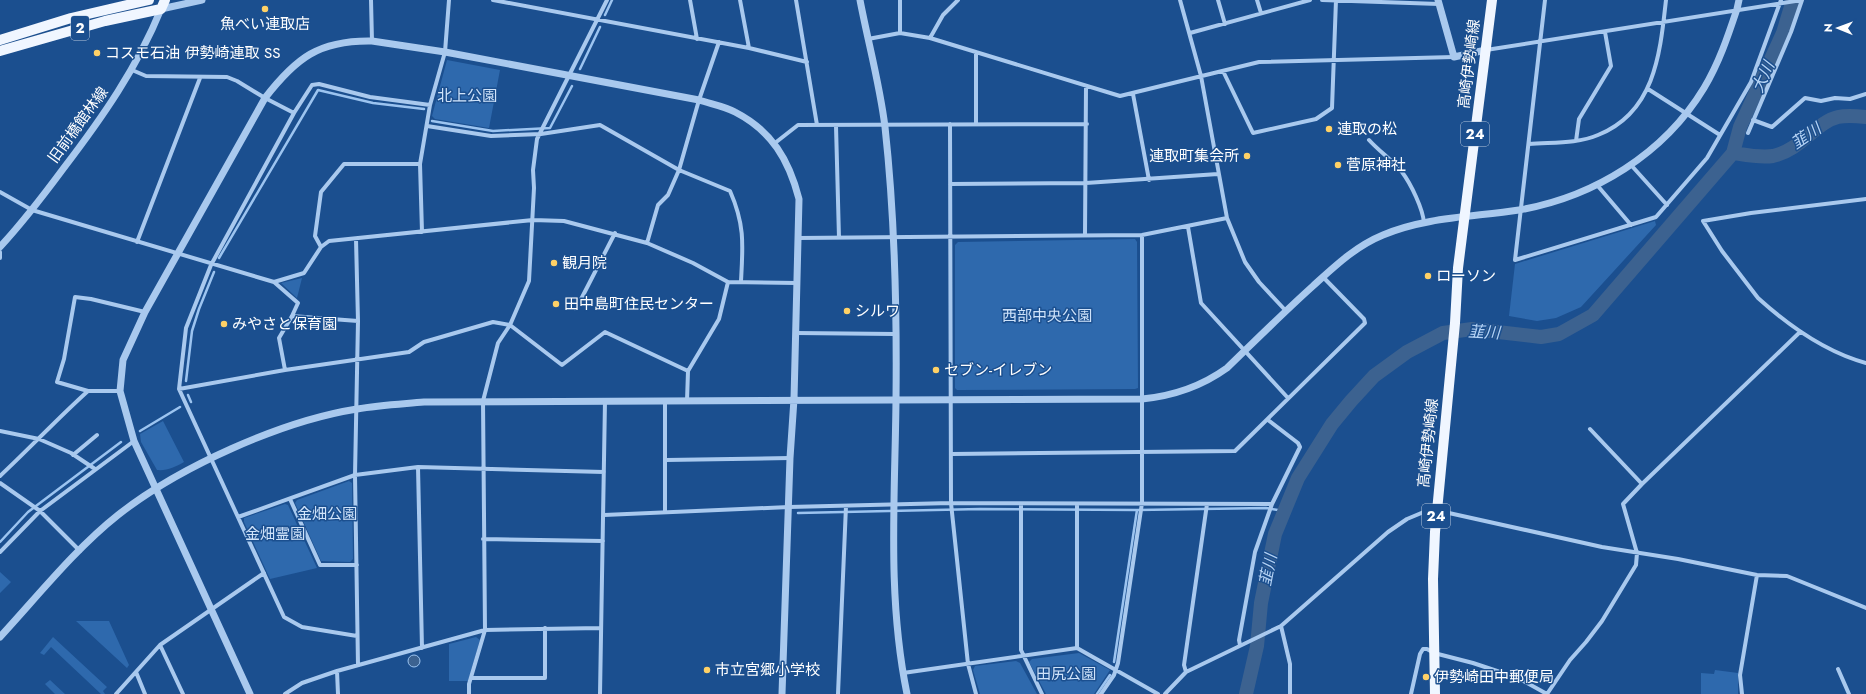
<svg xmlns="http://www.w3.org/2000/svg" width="1866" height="694" font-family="Jost,'Noto Sans JP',sans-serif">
<rect width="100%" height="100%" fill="#1b4f8f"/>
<path fill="#2e69ad" d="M447 60 500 70 489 128 435 119 432 116Z
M1655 221 1656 225 1581 307 1556 318 1537 321 1509 316 1515 264Z
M1135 239 1137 242 1138 388 1135 389 957 390 955 388V245L958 242Z
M302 278 297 298 281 283Z
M163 421 184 462C175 467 167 471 157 470L141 442 140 434Z
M349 481 352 483 353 559 350 562 321 561 295 503 297 500Z
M285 504 288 505 317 568 270 579 244 522V518Z
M0 572 11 582 0 593Z
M76 621H109L129 665 127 668Z
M53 637 107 687 103 691 105 694H101L51 647 44 655 40 653Z
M476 637 480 640 468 681H449V644Z
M1079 653 1110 670 1094 694H1046L1029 662 1032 659Z
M1016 661 1020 663 1037 694H980L973 670 975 666Z
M1715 670 1738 673V694H1701V673L1714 674Z
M50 680 65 694H55L45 684Z"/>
<path fill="#3c6290" stroke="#9cc4f0" d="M408 661a6 6 0 1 1 12 0a6 6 0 1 1-12 0Z"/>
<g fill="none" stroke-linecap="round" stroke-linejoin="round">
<path stroke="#9cc4f0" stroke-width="2.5" d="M605 15 612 0
M580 69 600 27
M432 121 493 131 550 128 572 86
M219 258 318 90 373 103 424 109
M186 381 192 331 199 309 214 272
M188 395 191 402
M140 431 180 407
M798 513 980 509 1137 510
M0 542 28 512 121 442
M1114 662 1137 510 1266 508 1284 511
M1097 694 1110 675"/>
<path stroke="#3c6290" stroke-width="14" d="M1733 153C1746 155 1760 158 1773 156 1801 150 1816 122 1838 117 1847 115 1857 116 1866 117
M1246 694 1257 646 1261 603 1275 534 1298 478 1332 424 1351 401 1374 376 1407 352 1443 333 1472 329 1541 337 1559 334 1593 315 1733 153 1740 127 1783 33 1793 0"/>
<path stroke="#a9c9ee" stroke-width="4" d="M371 0 372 41
M493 0 749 48 807 62
M690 0 697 39
M740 0 749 48
M796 0 817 125
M900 0V33
M1180 0 1201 76 1227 218 1245 262 1259 282 1286 311
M1218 0 1225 24
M1257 0 1261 13
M1322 0 1439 4
M1545 0 1515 260 1656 217 1707 158 1751 82 1781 0
M1190 33 1310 0
M930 38 943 15 958 0
M868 39 900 33 930 38 1120 96 1259 62 1454 57
M1486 50 1802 0
M976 52V124
M132 70 146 76 227 77 237 81 265 98 294 113
M1223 71 1253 133 1316 119 1332 108 1336 0
M1648 89 1720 135
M1133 94 1149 180
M1753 120 1772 127 1805 98 1821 101 1835 98 1850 99 1866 94
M950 124 951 503 968 664 976 694
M427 126 491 136 541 134 600 125 679 170 730 191C745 225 743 245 741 281
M836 126 839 238
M1748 133 1791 32 1802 0
M1369 140C1379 151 1393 161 1402 172 1411 184 1423 209 1424 223
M1576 141 1579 119 1611 66 1605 32
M775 143 798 125 1087 124
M1529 144C1551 142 1577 144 1598 135 1655 112 1660 54 1666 0
M420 164 422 232
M1631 165 1667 205
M950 184 1086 183 1218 174
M1597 185 1631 225
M0 192 32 210 274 282 298 303 292 316 279 338 285 370
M1866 199 1751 213 1703 221 1722 251 1758 298C1789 326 1825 352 1866 363
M1188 227 1201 303 1288 398
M1085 234 1086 86
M798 238 1142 235 1227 218
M356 239 358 321 355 475 358 665
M137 242 200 78
M647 243 658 205 668 195 679 170 699 100 719 42
M321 247 315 236 321 192 344 164H420L430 105 445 52 449 0
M0 252V258
M274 282 304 273 321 247 329 241 533 220 564 221 647 243 693 263 728 282 797 283
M576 309 615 233
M292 316 358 321
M796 333 895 334
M179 389 285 370 409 352 424 342 493 322 510 325 562 365 605 332 688 371
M120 391H88L57 382 64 359 75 297 91 299 145 312
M687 401 688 371 719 319 728 282
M1590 429 1642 484
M0 431 39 439 71 453 95 469
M952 454 1235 451 1365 323 1364 319 1323 277
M73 455 97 435
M666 460 790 458
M418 467 422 648
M0 476C30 448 58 418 88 391
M0 483 40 511 80 551
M290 499 320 565H357
M1021 504V650L1042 694
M665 512V400
M604 515 789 507 951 503 1272 504
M238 517 355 475 418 467 604 472
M483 539 603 541
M0 552 40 511 134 441
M1281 626 1290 664V694
M357 636 302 627 284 617 179 389 186 328 211 265 294 113 312 85 319 84 370 97 430 105
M160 645 183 694
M1240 645 1239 640 1255 552 1272 504 1300 447 1298 443 1268 420
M1077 648V504
M1838 669 1849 694
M337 671 338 694
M136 672 145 694
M1186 672 1184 665 1207 504
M903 673 1077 648 1158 694
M471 678H545V628
M116 694 160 645 264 573
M285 694 302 683 337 671 485 630 601 628
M469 694V684L485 630 483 401 498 343 510 325 529 281 534 188 533 170 537 139 607 0
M600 694 605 401
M838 694 846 506
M1101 694 1114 675 1118 663 1142 503V235
M1165 694 1186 672 1281 626 1388 532 1407 519 1431 509 1602 547 1678 559 1757 575 1787 576 1866 608
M1411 694 1420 654 1423 649H1427L1434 653 1473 663 1518 678 1547 694
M1547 694 1570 660 1586 642 1602 621 1636 565 1637 553 1623 504 1642 484 1800 332
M1742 694 1740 675 1757 575"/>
<path stroke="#a9c9ee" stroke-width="7" d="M860 0C868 42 880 85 885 127 895 218 897 309 896 400 895 499 887 597 907 694
M1438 0 1454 57 1486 50
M0 247C23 222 43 196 63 169 102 118 137 68 161 9L202 0
M0 637C37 597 75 549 118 515 179 467 281 421 357 409 379 405 402 404 424 402L1142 399C1173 396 1202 386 1227 368 1256 340 1284 312 1313 286 1335 266 1356 246 1383 235 1425 217 1474 217 1519 210 1594 197 1664 154 1704 88 1719 63 1728 36 1737 9L1739 0
M250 694 134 441 120 391 123 360 145 312 265 98C296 58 319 40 372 41L445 52 699 100C711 104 724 106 735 112 772 131 789 160 799 199L794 399 790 458 782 694"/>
<path stroke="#f0f6ff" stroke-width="10" d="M0 40 71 18 149 0
M0 51 105 21 161 9 165 0
M1435 694 1433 579 1435 532 1455 323 1458 268 1492 0"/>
</g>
<g fill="#ffd166" stroke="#1b4f8f" stroke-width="1.5">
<circle cx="265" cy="9" r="4"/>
<circle cx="97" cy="53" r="4"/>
<circle cx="1329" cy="129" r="4"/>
<circle cx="1247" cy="156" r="4"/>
<circle cx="1338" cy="165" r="4"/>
<circle cx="554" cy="263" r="4"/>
<circle cx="1428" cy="276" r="4"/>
<circle cx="556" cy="304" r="4"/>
<circle cx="847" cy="311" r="4"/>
<circle cx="224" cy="324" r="4"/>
<circle cx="936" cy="370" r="4"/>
<circle cx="707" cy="670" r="4"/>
<circle cx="1426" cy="677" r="4"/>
</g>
<g text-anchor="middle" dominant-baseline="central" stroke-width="3" stroke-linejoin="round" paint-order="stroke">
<g fill="#1b4f8f" stroke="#bbcadd" stroke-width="1">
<rect x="71" y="16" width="18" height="24" rx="3"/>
<rect x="1461" y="122" width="28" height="24" rx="3"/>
<rect x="1422" y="504" width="28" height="24" rx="3"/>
</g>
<g font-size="14" font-weight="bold" fill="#fff">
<text x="80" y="28">2</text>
<text x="1475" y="134">24</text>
<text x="1436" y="516">24</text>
</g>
<g font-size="15" fill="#fff" stroke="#1b4f8f" text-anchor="start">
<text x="265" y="24" text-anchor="middle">魚べい連取店</text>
<text x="105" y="53">コスモ石油 伊勢崎連取 SS</text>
<text x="1337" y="129">連取の松</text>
<text x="1239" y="156" text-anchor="end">連取町集会所</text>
<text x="1346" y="165">菅原神社</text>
<text x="562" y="263">観月院</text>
<text x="1436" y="276">ローソン</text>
<text x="564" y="304">田中島町住民センター</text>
<text x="855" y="311">シルワ</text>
<text x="232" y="324">みやさと保育園</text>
<text x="944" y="370">セブン-イレブン</text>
<text x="715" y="670">市立宮郷小学校</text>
<text x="1434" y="677">伊勢崎田中郵便局</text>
</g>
<g font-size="15" fill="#fff" stroke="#1b4f8f">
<text transform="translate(1469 64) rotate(-83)">高崎伊勢崎線</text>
<text transform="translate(78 125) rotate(-54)">旧前橋館林線</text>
<text transform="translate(1428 443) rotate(-84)">高崎伊勢崎線</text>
</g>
<g font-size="15" fill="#cfe3fa" stroke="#1b4f8f">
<text x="467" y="96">北上公園</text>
<text x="1047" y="316">西部中央公園</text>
<text x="327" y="514">金畑公園</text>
<text x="275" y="534">金畑霊園</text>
<text x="1066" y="674">田尻公園</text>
</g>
<g font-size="16" font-style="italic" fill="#b5d3f5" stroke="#1b4f8f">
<text transform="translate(1763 77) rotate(-66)">大川</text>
<text transform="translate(1806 136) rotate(-35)">韮川</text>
<text transform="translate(1484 332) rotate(3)">韮川</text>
<text transform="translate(1268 570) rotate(-79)">韮川</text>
</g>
</g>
<g transform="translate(1838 28) rotate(271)" stroke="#1b4f8f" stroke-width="3" paint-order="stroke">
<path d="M0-3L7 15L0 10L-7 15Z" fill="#ffffff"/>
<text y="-6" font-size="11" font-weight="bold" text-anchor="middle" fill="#ffffff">N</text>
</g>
</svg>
